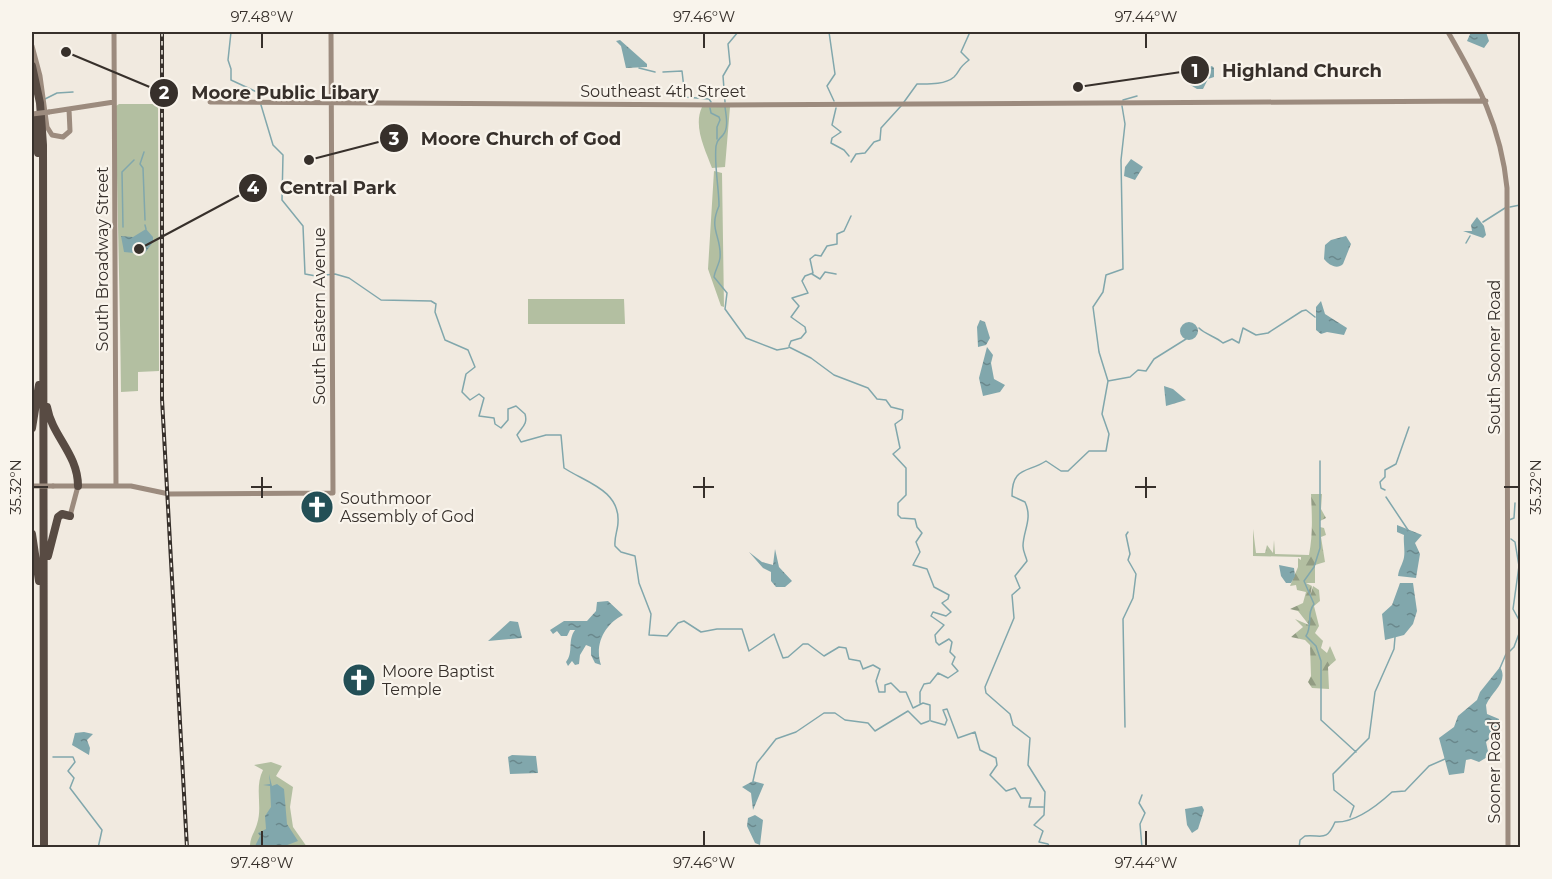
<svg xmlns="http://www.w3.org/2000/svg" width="1552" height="879" font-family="Montserrat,sans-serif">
<defs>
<pattern id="forest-firs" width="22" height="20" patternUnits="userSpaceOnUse" patternTransform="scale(1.5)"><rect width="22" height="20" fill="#b3bfa1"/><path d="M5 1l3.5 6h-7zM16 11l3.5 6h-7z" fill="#929c83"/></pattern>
<pattern id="water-ripples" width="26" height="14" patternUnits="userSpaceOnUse" patternTransform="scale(1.5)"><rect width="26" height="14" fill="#81a7ac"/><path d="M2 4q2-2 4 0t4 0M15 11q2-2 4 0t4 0" fill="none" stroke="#6a888c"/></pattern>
</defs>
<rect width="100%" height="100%" fill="#f1eae0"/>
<path fill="#b3bfa1" d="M119 104H158L159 371 138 372V391L121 392C120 296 117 202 116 106Z
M702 107H730L725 167 712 168C705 149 693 126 702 107Z
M714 171 722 173 724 307 721 306 708 269Z
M528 299H624L625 324H528Z
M271 762 282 766 276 776 293 787 290 807 293 827 307 847H250C250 837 254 834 257 824 263 806 254 788 263 770L254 765Z"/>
<path fill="url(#forest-firs)" d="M1311 494H1322L1321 509 1326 518 1320 521V527L1324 528 1326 535 1321 537 1325 562 1315 565V583H1306L1312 586 1310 597 1313 586 1319 590 1320 601 1314 606 1319 626 1315 633 1323 641 1321 648 1327 653 1330 646 1336 660 1328 667 1329 689 1312 688 1308 682 1311 676 1310 645 1305 640 1291 637 1303 627 1295 619 1309 625 1298 611 1290 609 1303 603 1306 592 1297 590 1296 585 1290 586 1298 567V558L1301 560V557L1253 556V529L1256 553H1265L1267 545 1273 553 1274 540 1275 554 1309 555C1313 534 1312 518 1311 494Z"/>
<path fill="url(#water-ripples)" d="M1471 32H1486L1489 41 1484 48 1467 41Z
M620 40 647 64V67L626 68 621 46 616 41Z
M1203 60 1207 68 1212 66 1214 68V77L1208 79 1203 89H1197L1187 83V79Z
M1131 159 1143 167 1135 180 1124 176 1125 167Z
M1477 217 1484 226 1486 235 1483 238 1463 231H1472L1471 225Z
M146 229 153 237V242L144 254 124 252 121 236 133 237Z
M1346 236 1351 244 1343 264C1337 270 1329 265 1324 259L1325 245 1331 240Z
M1321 301 1325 314 1347 328 1344 335 1327 332 1321 334 1316 330V307Z
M980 320 985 322 990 338 986 345 978 347 977 327Z
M1180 331a9 9 0 1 1 18 0a9 9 0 1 1-18 0Z
M987 347 993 355 991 363 994 379 1005 385 1000 392 983 396 979 378Z
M1164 386 1173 389 1186 400 1166 406Z
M1397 525 1422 535 1415 543 1420 554 1416 578 1398 576C1399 569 1401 567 1403 561 1406 554 1403 542 1404 535L1397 532Z
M775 549 779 567 792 581 785 587H776L771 581V572L763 568 749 552 762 562 773 565Z
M1279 565 1294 568 1295 576 1291 583H1286L1281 576Z
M1400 583H1413L1417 611 1413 624 1404 635 1385 640 1382 614 1392 605Z
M608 601 623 615C605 624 594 644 601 665L595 663 591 655V647L586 645 580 655 579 664 575 665 572 661 568 666 566 662C574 652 567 641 575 630H570L567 636H561L557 631 553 634 550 630 564 621H587L596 611 597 602Z
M510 621 518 622 522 638 488 641Z
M1500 667C1509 682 1492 691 1486 705L1487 714 1499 719 1498 727 1491 729V737L1486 742 1489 756 1479 762 1471 759 1466 760 1464 773 1449 775 1439 738 1454 727 1458 716 1477 700 1480 692Z
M84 732 93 734 87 740 90 748 89 755 72 745 75 733Z
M512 755 536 756 538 773 510 774 508 757Z
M269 774 272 786 277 784 284 789 287 824 298 841 282 847 255 846 260 836 258 833 266 829 265 816 271 807 270 786 263 785 270 784Z
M753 781 764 784 753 810 751 793 742 787Z
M1202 806 1204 810 1198 829 1192 833 1187 825 1185 809Z
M755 815 763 820 760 845 755 843 747 826 748 818Z"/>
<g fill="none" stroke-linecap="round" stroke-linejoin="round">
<path stroke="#81a7ac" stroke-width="1.5" d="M231 32 228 60 231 69V80L259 93 261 99
M829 32 835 74 827 86 834 101
M639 68 655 72
M663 72 682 71 685 97 709 99 711 102
M45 99 57 93 73 92
M1123 100 1137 96
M725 102 723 76 730 64 728 44 738 32
M904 102 917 84C927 84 945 85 954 77 961 70 957 69 969 60L961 52 970 32
M261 105 273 145 283 155 282 200 303 226 305 274 316 276 335 274 349 278 381 300 431 301 436 304 435 312 445 340 468 350 475 367 466 374 462 392 470 400 479 394 484 398 479 416 494 418 495 424 501 428 508 420V409L516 406 525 414C528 424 522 427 517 435L521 442 546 435H561L564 468C585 482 620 490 618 522 618 530 614 537 615 546L621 552 635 556 639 583 651 614 649 635 667 636 678 623 684 621 701 632 717 629H742L749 651 774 634 783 658 788 657 803 644H808L824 656 839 647 846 648 849 659 860 661 863 669 873 665 880 669 876 681 879 692H885V685L891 683 900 692H906L913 708 923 703 930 705V720
M725 107C726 115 729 128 723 135 719 140 717 139 716 146 714 166 719 187 719 206 708 230 722 236 720 258 719 265 715 270 714 277L727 293 725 309 746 338 777 350 788 348
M710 108 711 113 719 117 720 120 717 127V139
M836 108 832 125 841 132 832 138 831 143 844 150 849 156
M144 152 140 164 143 168 145 220
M851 162 856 154 865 153 874 142 880 140 881 128 901 106
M1510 207 1520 205
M1483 222 1505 208
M145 225 146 229
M123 227 122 172 134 160
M1466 243 1470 236
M812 274 820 279 825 272 836 274
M1199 328C1206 335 1215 336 1223 343L1232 339 1239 343 1243 328 1256 335 1268 333 1302 311 1306 310 1315 317
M789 346 791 341 801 338 806 332 805 327 791 317 799 306 792 298 808 293 802 281 805 276 813 273 810 259 815 255 821 256 827 246 837 244V234L844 231 851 216
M789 347 811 358 834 375 868 388 877 399 886 400 891 407 903 410 902 419 895 424 900 448 893 454 906 468V495L898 503V515L901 518 915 519 917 527 922 533 916 542 920 552 913 565 927 569 934 587 949 595 948 599 942 603 951 612 946 616 933 612 931 616 944 625 935 635 936 642 939 645 949 639 952 642 950 652 955 657 952 664 958 671 948 678 938 673 930 683 924 684 920 692V703
M1108 381 1130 377 1138 370 1146 371 1154 359 1186 339
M1320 461V548L1314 567 1304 581 1314 604C1306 614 1313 625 1306 636L1316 646 1321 661V720L1356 752
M1385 490 1381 488 1380 482 1385 477V470L1396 464 1409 427
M1386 497 1408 530
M1509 520 1514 518 1515 503
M1510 651 1514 647 1520 631 1519 620 1513 609 1519 566 1515 542 1511 539
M1500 668 1506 654
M931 721 945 725 947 720 943 710 947 709 958 738 975 732 980 750 996 758 997 765 990 775 1006 791 1015 788 1021 798H1031L1029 807H1043
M1125 727 1123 619 1133 598 1136 574 1128 560 1130 554 1126 535 1128 532
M53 757H73L75 762 68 771 74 778 70 788 102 830 98 848
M753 781 757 763 776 739 796 732 824 713H835L845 720 868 723 875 731 908 711 921 724 929 721
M1142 795 1139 803 1145 813 1140 824 1142 848
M1350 817 1354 806 1334 790 1333 774 1369 738 1375 692 1394 649 1395 637
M1050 848 1048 844 1039 842 1043 831 1034 825 1044 815 1045 792 1028 765 1030 738 1013 725 1010 714 986 693 985 687 1014 618 1012 595 1020 588 1015 576 1027 561C1026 556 1023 552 1023 546 1023 531 1033 519 1025 502L1012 496C1012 466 1028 473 1046 461L1061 471H1068L1089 451H1106L1109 434 1102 414 1108 381 1099 352 1093 307 1103 292 1106 275 1123 269 1121 160 1125 124 1122 106
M1299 848 1300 840 1305 836C1321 834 1326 843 1335 822 1355 823 1379 804 1392 792L1405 791 1429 766 1445 759"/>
<path stroke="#9c8b7e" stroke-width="5" d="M114 32 116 486
M1448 32C1478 84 1501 126 1507 188L1508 848
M32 46 40 76 47 127 52 135 63 137 70 131 69 109
M210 102 722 105 1486 101
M49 112 114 102
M53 486H131L169 494 333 493 331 32
M70 516 78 486"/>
<path stroke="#584b43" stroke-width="8" d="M32 66 40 103 43 145 44 848
M33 117 38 153
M47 407C52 436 78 454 78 486
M32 428 39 385
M32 534 39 581
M48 556 58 517 62 514 70 516"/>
<defs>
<path id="rail" d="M162 32V399L187 848"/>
</defs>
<use href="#rail" stroke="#37302b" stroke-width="4"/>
<use href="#rail" stroke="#f9f4ec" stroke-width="1.5" stroke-dasharray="4.5" stroke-linecap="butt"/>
<path stroke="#9c8b7e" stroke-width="5" d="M32 114 49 112
M32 486H53"/>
</g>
<path fill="none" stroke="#37302b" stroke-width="2" d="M262 33V48M704 33V48M1146 33V48M262 477V498M704 477V498M1146 477V498M33 487H48M251 487H272M693 487H714M1135 487H1156M1504 487H1519M262 831V846M704 831V846M1146 831V846"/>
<defs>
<symbol id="church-disc" viewBox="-11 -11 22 22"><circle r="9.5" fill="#234f56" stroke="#f9f4ec"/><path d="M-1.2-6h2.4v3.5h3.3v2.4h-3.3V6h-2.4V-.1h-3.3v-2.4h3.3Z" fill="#fff"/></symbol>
</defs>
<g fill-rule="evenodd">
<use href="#church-disc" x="298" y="488" width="38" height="38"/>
<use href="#church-disc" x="340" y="661" width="38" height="38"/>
</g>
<g text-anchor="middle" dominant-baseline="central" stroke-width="4.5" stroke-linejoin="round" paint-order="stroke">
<g font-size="16" fill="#37302b" stroke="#f9f4ec">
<text x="663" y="91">Southeast 4th Street</text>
<text transform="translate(102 259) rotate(-90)">South Broadway Street</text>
<text transform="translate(319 316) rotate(-90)">South Eastern Avenue</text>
<text transform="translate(1494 357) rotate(-90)">South Sooner Road</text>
<text transform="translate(1494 772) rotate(-90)">Sooner Road</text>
</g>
<g font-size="16" fill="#37302b" stroke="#f9f4ec" text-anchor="start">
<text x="340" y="498">Southmoor<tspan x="340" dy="18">Assembly of God</tspan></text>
<text x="382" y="671">Moore Baptist<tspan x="382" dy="18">Temple</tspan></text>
</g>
</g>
<path fill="none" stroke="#37302b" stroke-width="2" d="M1078 87L1195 70M66 52L164 93M309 160L394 138M139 249L253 188"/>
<g fill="#37302b" stroke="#f9f4ec" stroke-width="2">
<circle cx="1078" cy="87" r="6"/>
<circle cx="66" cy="52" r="6"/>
<circle cx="309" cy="160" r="6"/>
<circle cx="139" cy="249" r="6"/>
<circle cx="1195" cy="70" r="15"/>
<circle cx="164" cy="93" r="15"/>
<circle cx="394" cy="138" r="15"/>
<circle cx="253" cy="188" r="15"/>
</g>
<g font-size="18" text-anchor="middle" font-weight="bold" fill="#fff">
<text x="1195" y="77">1</text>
<text x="164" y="99">2</text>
<text x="394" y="145">3</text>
<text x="253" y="194">4</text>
</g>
<g font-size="18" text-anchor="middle" font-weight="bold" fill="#37302b" stroke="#f9f4ec" stroke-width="4.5" stroke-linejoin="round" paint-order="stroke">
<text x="1302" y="77">Highland Church</text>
<text x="285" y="99">Moore Public Libary</text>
<text x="521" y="145">Moore Church of God</text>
<text x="338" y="194">Central Park</text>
</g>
<rect width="1552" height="879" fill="none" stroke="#f9f4ec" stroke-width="66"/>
<rect x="33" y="33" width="1486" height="813" fill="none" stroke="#37302b" stroke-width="2"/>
<g font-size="15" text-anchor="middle" fill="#37302b">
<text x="262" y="22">97.48°W</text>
<text x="704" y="22">97.46°W</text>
<text x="1146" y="22">97.44°W</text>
<text transform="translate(16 487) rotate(-90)" y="5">35.32°N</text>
<text transform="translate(1536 487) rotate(-90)" y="5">35.32°N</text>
<text x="262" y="868">97.48°W</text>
<text x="704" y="868">97.46°W</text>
<text x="1146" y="868">97.44°W</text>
</g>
</svg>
